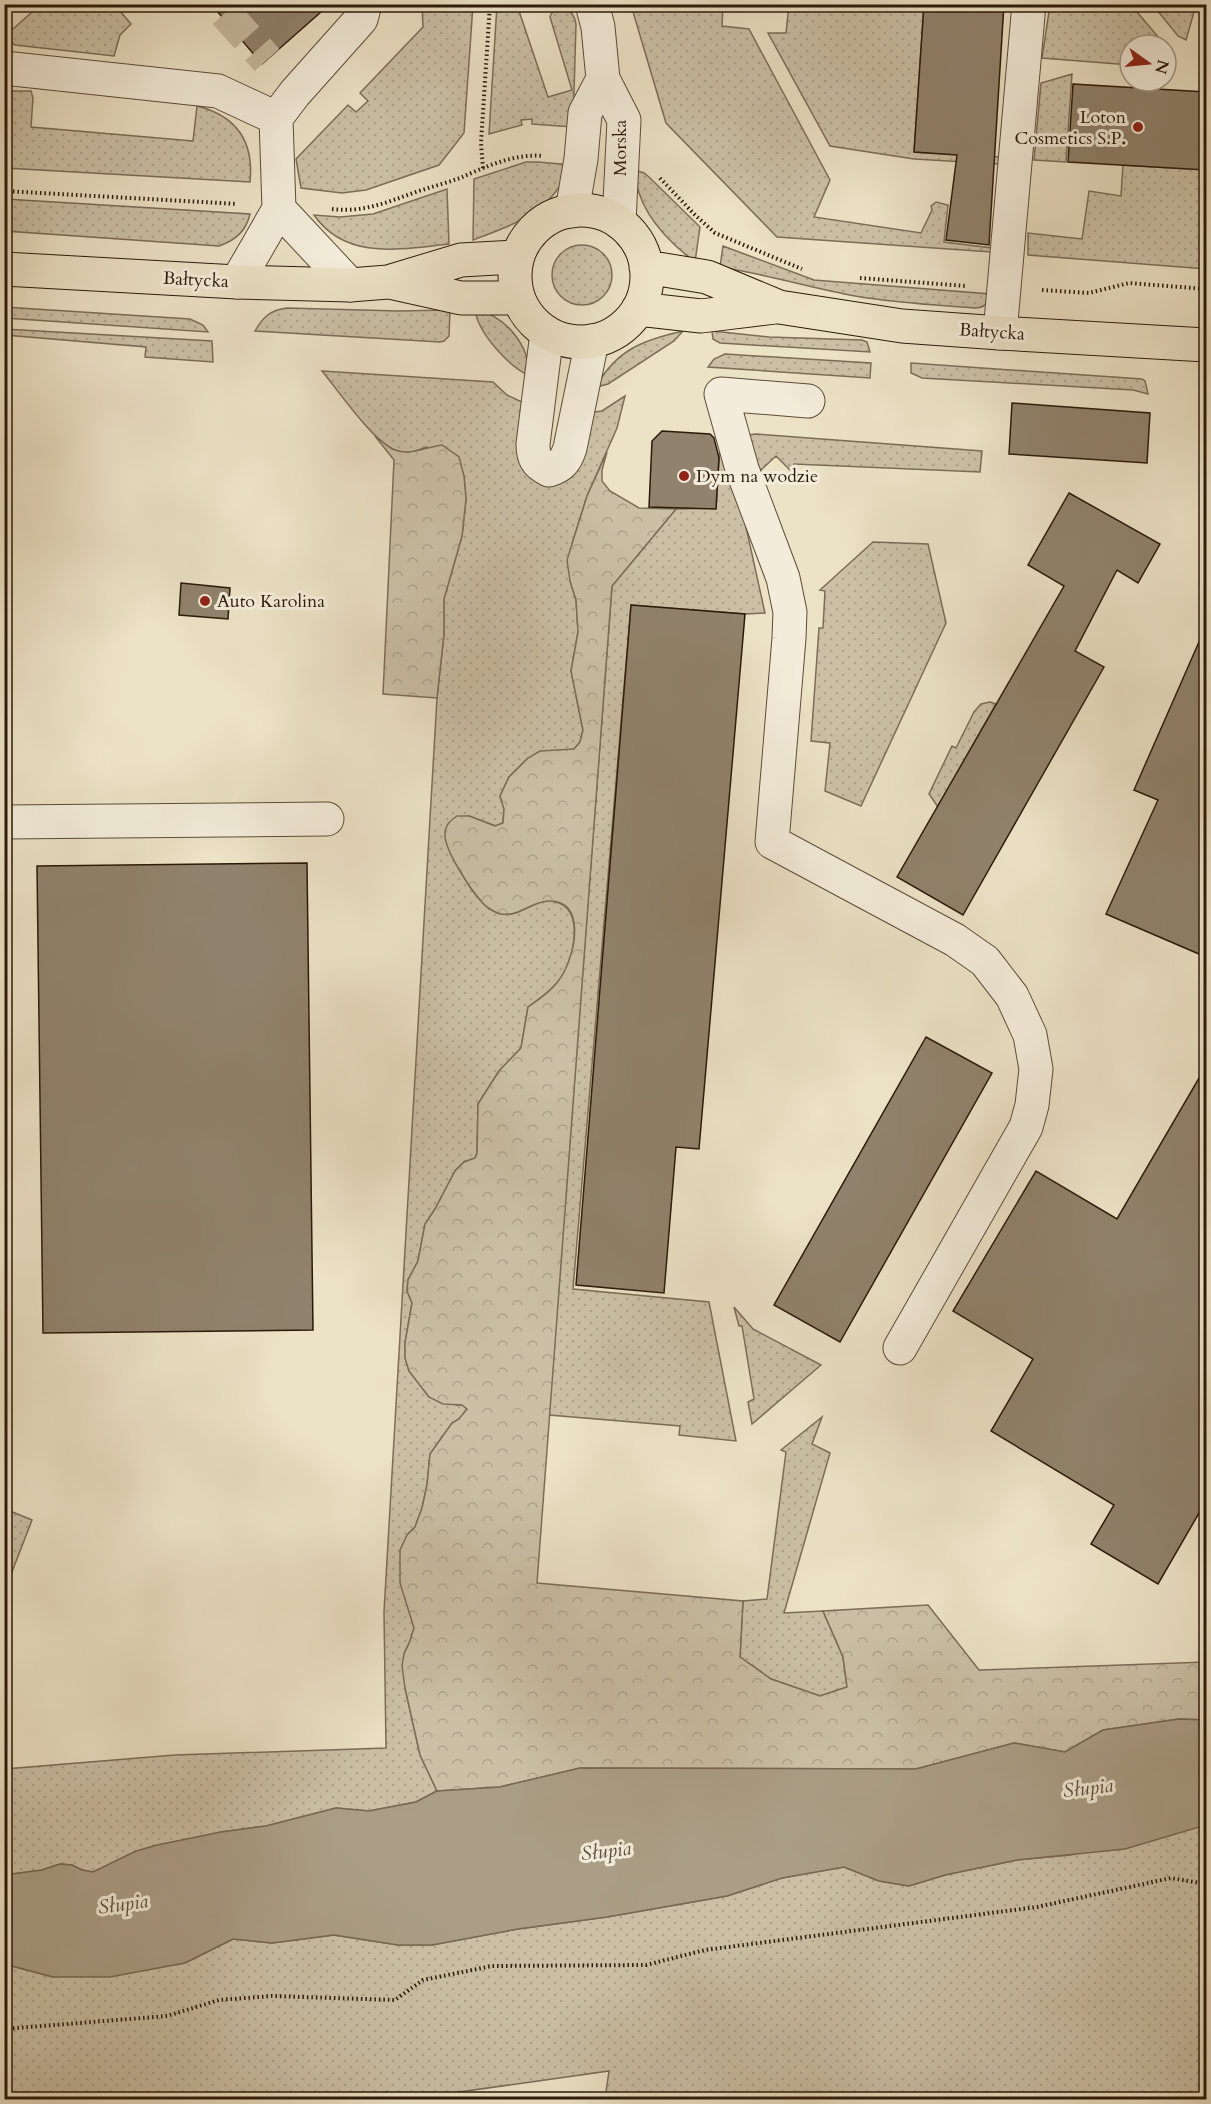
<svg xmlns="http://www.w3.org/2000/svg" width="1211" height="2104" font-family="Cardo,serif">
<defs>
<pattern id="grass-dots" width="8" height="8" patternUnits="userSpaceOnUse" patternTransform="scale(1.5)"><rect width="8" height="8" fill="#cbc0a6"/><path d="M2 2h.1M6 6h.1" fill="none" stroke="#aea48e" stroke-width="1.8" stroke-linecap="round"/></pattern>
<pattern id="forest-crowns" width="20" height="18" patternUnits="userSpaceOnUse" patternTransform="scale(1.5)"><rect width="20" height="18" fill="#cbc0a6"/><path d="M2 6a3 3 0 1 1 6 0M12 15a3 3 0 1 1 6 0" fill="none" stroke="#aea48e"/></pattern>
</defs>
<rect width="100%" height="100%" fill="#ece2c6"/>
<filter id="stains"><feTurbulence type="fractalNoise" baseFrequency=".00333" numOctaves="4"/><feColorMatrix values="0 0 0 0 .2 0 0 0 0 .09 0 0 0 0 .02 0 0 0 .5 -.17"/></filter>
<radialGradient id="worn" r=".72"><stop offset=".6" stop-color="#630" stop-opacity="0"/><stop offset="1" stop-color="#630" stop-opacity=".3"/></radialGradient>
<path fill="url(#grass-dots)" stroke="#7c6d58" stroke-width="1.5" d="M40 5H128L120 11 131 24 120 35 114 56 15 45 5 39V36Z
M422 5H473L464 133 439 165 366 190 342 193 301 188 296 159 348 105 356 112 368 101 360 93 423 27Z
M497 5H517L548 97 572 90 550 17C556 0 574 8 576 24L573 127 532 124V119L521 120 522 125 489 134Z
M631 5H723L722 26 749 29 830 180 814 217 921 233 932 210 931 206 936 202 948 205 944 242 992 248 991 252 777 237 666 123Z
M789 5H924L914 152 1001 157 1000 164 914 159 830 146 768 33H786Z
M1050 5H1131L1165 45H1130V65L1042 58Z
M1153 5H1196L1186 40 1178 36Z
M1072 74 1066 162 1034 160 1041 83Z
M5 91H31L33 98 31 127 193 141 197 106C237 116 254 142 250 182L5 168Z
M526 162H538L571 165C553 211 516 224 473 240L474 179Z
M1123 165 1206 170V269L1028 255V233L1082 239 1089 191 1121 196Z
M635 170 644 173 649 177 700 227 695 262C666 240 636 209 635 170Z
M447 189 449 244C401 249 346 261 314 215L340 217 373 214Z
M5 199 250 214C246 231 236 240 219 246L5 231Z
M552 275a30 30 0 1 1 60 0a30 30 0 1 1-60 0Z
M723 246 814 280 991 294C989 303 984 308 975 308 935 305 895 303 855 296 810 288 766 274 720 267Z
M4 307 190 319 203 325 208 332 5 318Z
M287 308 399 311 450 310 449 336 444 341 440 342 255 331C263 317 270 310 287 308Z
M475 309C506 316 529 345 530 376 509 367 477 332 475 309Z
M4 329 212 341 213 362 145 357 146 347 5 335Z
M683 331 674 341 608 384 596 387C616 350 643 340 683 331Z
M712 331 769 337 862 340 867 342 870 352 720 343 713 339Z
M725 354 871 363 870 378 708 367 714 359Z
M911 363 1142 379 1145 381 1148 394 1133 390 922 378 911 373Z
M322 371 493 382 507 395 524 403 529 473 588 413 602 411 625 396 617 428 587 496 572 544 570 581 576 600 578 632 571 671 583 730 580 742 574 749 528 758 509 777 500 796 504 809 503 823 496 826 469 816 453 857C464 877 476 904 498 913 518 920 533 899 551 901 585 905 575 951 564 973 555 988 542 997 528 1007L521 1048 499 1071 478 1104 477 1153 475 1158 464 1162 455 1171 435 1209 425 1224 418 1261 408 1280 407 1291 412 1303 405 1343V1358L409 1371 429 1397 457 1405H462L467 1409 459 1419 452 1423 430 1454 427 1485 422 1508 415 1527 407 1535V1599L414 1628 410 1641 404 1654 405 1688 420 1755 437 1791 416 1802 369 1811 336 1808 266 1826 221 1832 111 1864 93 1872 82 1870 72 1865 60 1864 42 1870 5 1875V1769L175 1755 386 1748 384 1612 437 698 444 634V599L462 536 466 499 464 476 427 447C416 451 407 455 395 450 374 443 338 390 322 371Z
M756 434 982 451 980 472 794 464 793 473 776 456 761 470 756 465 749 435Z
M720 445 740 500 765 613 745 614 631 605 573 1289 709 1302 736 1441 679 1435 680 1426 549 1415 612 586 676 509 716 508Z
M873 542 928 544 946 623 861 806 825 791 830 743 811 741 819 628H823L825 591 820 590Z
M990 702 996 704 938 807 929 794 952 746 956 748 974 712 981 704Z
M734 1307 753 1329 821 1365 752 1424 748 1402 754 1399 742 1326H739Z
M822 1417 812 1444 830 1453 784 1613 823 1611 843 1657 847 1687 820 1696 771 1679 740 1657 743 1601 767 1599 786 1452 781 1450Z
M5 1509 32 1520 10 1577 5 1621Z
M1206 1825V2099H605L609 2071 402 2100H5V1968L12 1966 53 1977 185 1963 233 1939 272 1943 334 1935 398 1945H432L518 1929 607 1917 727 1896 782 1878 844 1867 879 1881 909 1886 945 1875 1017 1860 1070 1855Z"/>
<path fill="url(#forest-crowns)" stroke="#7c6d58" stroke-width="1.5" d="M375 436C381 440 388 448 395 450 410 456 426 447 442 445L459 457 464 476 466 499 462 536 444 599V634L437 698 383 694 394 460Z
M607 452 602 470V481L610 491 639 508 676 509 612 586 537 1583 743 1601 740 1657 771 1679 820 1696 847 1687 843 1657 823 1611 928 1605 979 1670 1206 1662V1720L1179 1719 1103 1730 1065 1752 1014 1743 916 1769 580 1768 500 1787 437 1791 420 1755 405 1688 402 1666 404 1654 410 1641 414 1628 400 1583V1550L407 1535 415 1527 422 1508 427 1485 430 1454 452 1423 459 1419 467 1409 462 1405 443 1404 429 1397 409 1371 405 1358V1343L412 1303 407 1291 408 1280 418 1261 425 1224 435 1209 455 1171 464 1162 475 1158 477 1153 478 1104 499 1071 521 1048 528 1007C542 997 556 988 564 972 575 952 586 902 550 901 533 900 520 917 501 914 496 913 485 907 482 902 471 890 444 850 445 834 445 825 450 821 457 816H469L495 826 503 823 504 809 500 796 509 777 528 758 540 751 574 749 580 742 583 730 571 671 578 632 576 600 570 581 567 560 587 496Z"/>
<path fill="#ab9e86" stroke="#786954" stroke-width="1.5" d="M1179 1719 1206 1720V1825L1125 1849 1017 1860 945 1875 909 1886 879 1881 844 1867 782 1878 727 1896 607 1917 518 1929 432 1945H398L334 1935 272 1943 233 1939 185 1963 110 1977H53L12 1966 5 1968V1875L42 1870 60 1864 72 1865 82 1870 93 1872 136 1851 157 1845 221 1832 266 1826 336 1808 369 1811 416 1802 437 1791 500 1787 580 1768 916 1769 1014 1743 1065 1752 1103 1730Z"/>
<path fill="#90826c" stroke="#2c1a0a" stroke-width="1.5" d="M211 4H330L262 64Z
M924 4H1004L989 245 946 240 957 155 914 152Z
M1073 84 1206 92V170L1068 162Z
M1012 403 1150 413 1147 463 1009 454Z
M662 431 710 434 714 438 719 458 716 509 649 507 652 441Z
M1069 493 1160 544 1138 583 1117 570 1075 651 1104 667 963 915 897 877 1064 586 1028 565Z
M181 583 230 588 228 619 179 615Z
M631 605 745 614 699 1149 676 1147 664 1293 576 1285Z
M1206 626V957L1106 914 1158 800 1134 790Z
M307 863 313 1330 43 1333 37 866Z
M926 1037 992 1073 840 1342 774 1305Z
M1206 1066V1501L1158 1584 1091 1544 1114 1505 991 1431 1033 1359 953 1311 1036 1171 1117 1219Z"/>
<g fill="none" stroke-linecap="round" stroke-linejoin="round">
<path stroke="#c6baa0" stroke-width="33" stroke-dasharray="33 16" stroke-linecap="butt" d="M225 13 267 60"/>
<defs>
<path id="minor" d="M592 4 598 27 603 79
M4 68 218 91 276 118
M279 209 350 285
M572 211 581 159 585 113 603 79 624 120 619 222
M237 282 279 209 276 118 295 93 361 19 365 4
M547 333 533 444C533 457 536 464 549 470 562 466 566 460 570 448L592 341
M1000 333 1029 4
M808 401 721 394 742 469 783 578 790 612 789 638 772 842 955 940 985 961 1012 996 1030 1035 1036 1069 1032 1105 1026 1127 900 1348
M4 822 327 819"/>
<path id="major" d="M515 276a66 66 0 1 1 132 0a66 66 0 1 1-132 0Z
M646 267 707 277 779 307 902 326 1000 333 1206 345
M4 269 237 282 350 285 388 282 461 260 516 257
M389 282 461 298H518
M638 309 701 316 775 307"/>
</defs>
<use href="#minor" stroke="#5c4c39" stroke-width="35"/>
<use href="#major" stroke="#2c1a0a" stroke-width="35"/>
<path stroke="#2c1a0a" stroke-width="4" stroke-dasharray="1.5 3" stroke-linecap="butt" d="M483 168 481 143 490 4
M660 178 695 215 715 233 802 269
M4 191 237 204
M332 209C362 213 388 202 416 192 431 187 446 183 460 178 485 167 515 153 543 156
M860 278 966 286
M1042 290 1089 293 1129 283 1206 289
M4 2029 167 2016 219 2000 272 1996 395 2000 423 1980 492 1966 646 1965 705 1950 1037 1907 1171 1878 1206 1884"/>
<use href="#minor" stroke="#f3ecda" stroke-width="33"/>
<use href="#major" stroke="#ece2c6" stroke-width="33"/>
</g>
<g fill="#8f2418" stroke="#f3ecda" stroke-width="2">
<circle cx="1138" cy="127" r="6"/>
<circle cx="684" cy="476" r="6"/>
<circle cx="205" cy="601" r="6"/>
</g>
<g text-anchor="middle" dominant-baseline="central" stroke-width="6" stroke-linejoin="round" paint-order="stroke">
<g font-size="18" fill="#2c1a0a" stroke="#f3ecda" text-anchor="start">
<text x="1126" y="117" text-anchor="end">Loton<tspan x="1126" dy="21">Cosmetics S.P.</tspan></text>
<text x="696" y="476">Dym na wodzie</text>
<text x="217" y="601">Auto Karolina</text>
</g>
<g font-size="18" fill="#2c1a0a" stroke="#f3ecda">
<text transform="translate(620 148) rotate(-90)">Morska</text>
<text transform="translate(196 280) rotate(3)">Bałtycka</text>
<text transform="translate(992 332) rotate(4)">Bałtycka</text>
</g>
<g font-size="20" font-style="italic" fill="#5f4f3c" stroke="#f3ecda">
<text transform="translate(1088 1788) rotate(-7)">Słupia</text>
<text transform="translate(606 1851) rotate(-7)">Słupia</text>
<text transform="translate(123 1904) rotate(-8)">Słupia</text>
</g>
</g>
<rect width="1211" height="2104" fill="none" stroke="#ece2c6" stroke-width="24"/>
<rect x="6" y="6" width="1199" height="2092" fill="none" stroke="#2c1a0a" stroke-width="3"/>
<rect x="12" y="12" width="1187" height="2080" fill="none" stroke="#2c1a0a" stroke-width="1.5"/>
<g transform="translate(1148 63) rotate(105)"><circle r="28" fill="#f3ecda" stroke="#a39887" stroke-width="1.5"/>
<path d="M0-4.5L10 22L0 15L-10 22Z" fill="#8f2418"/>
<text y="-9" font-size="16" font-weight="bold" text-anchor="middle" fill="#2c1a0a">N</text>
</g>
<rect width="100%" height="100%" filter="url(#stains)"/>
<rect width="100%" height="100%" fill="url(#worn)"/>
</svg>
